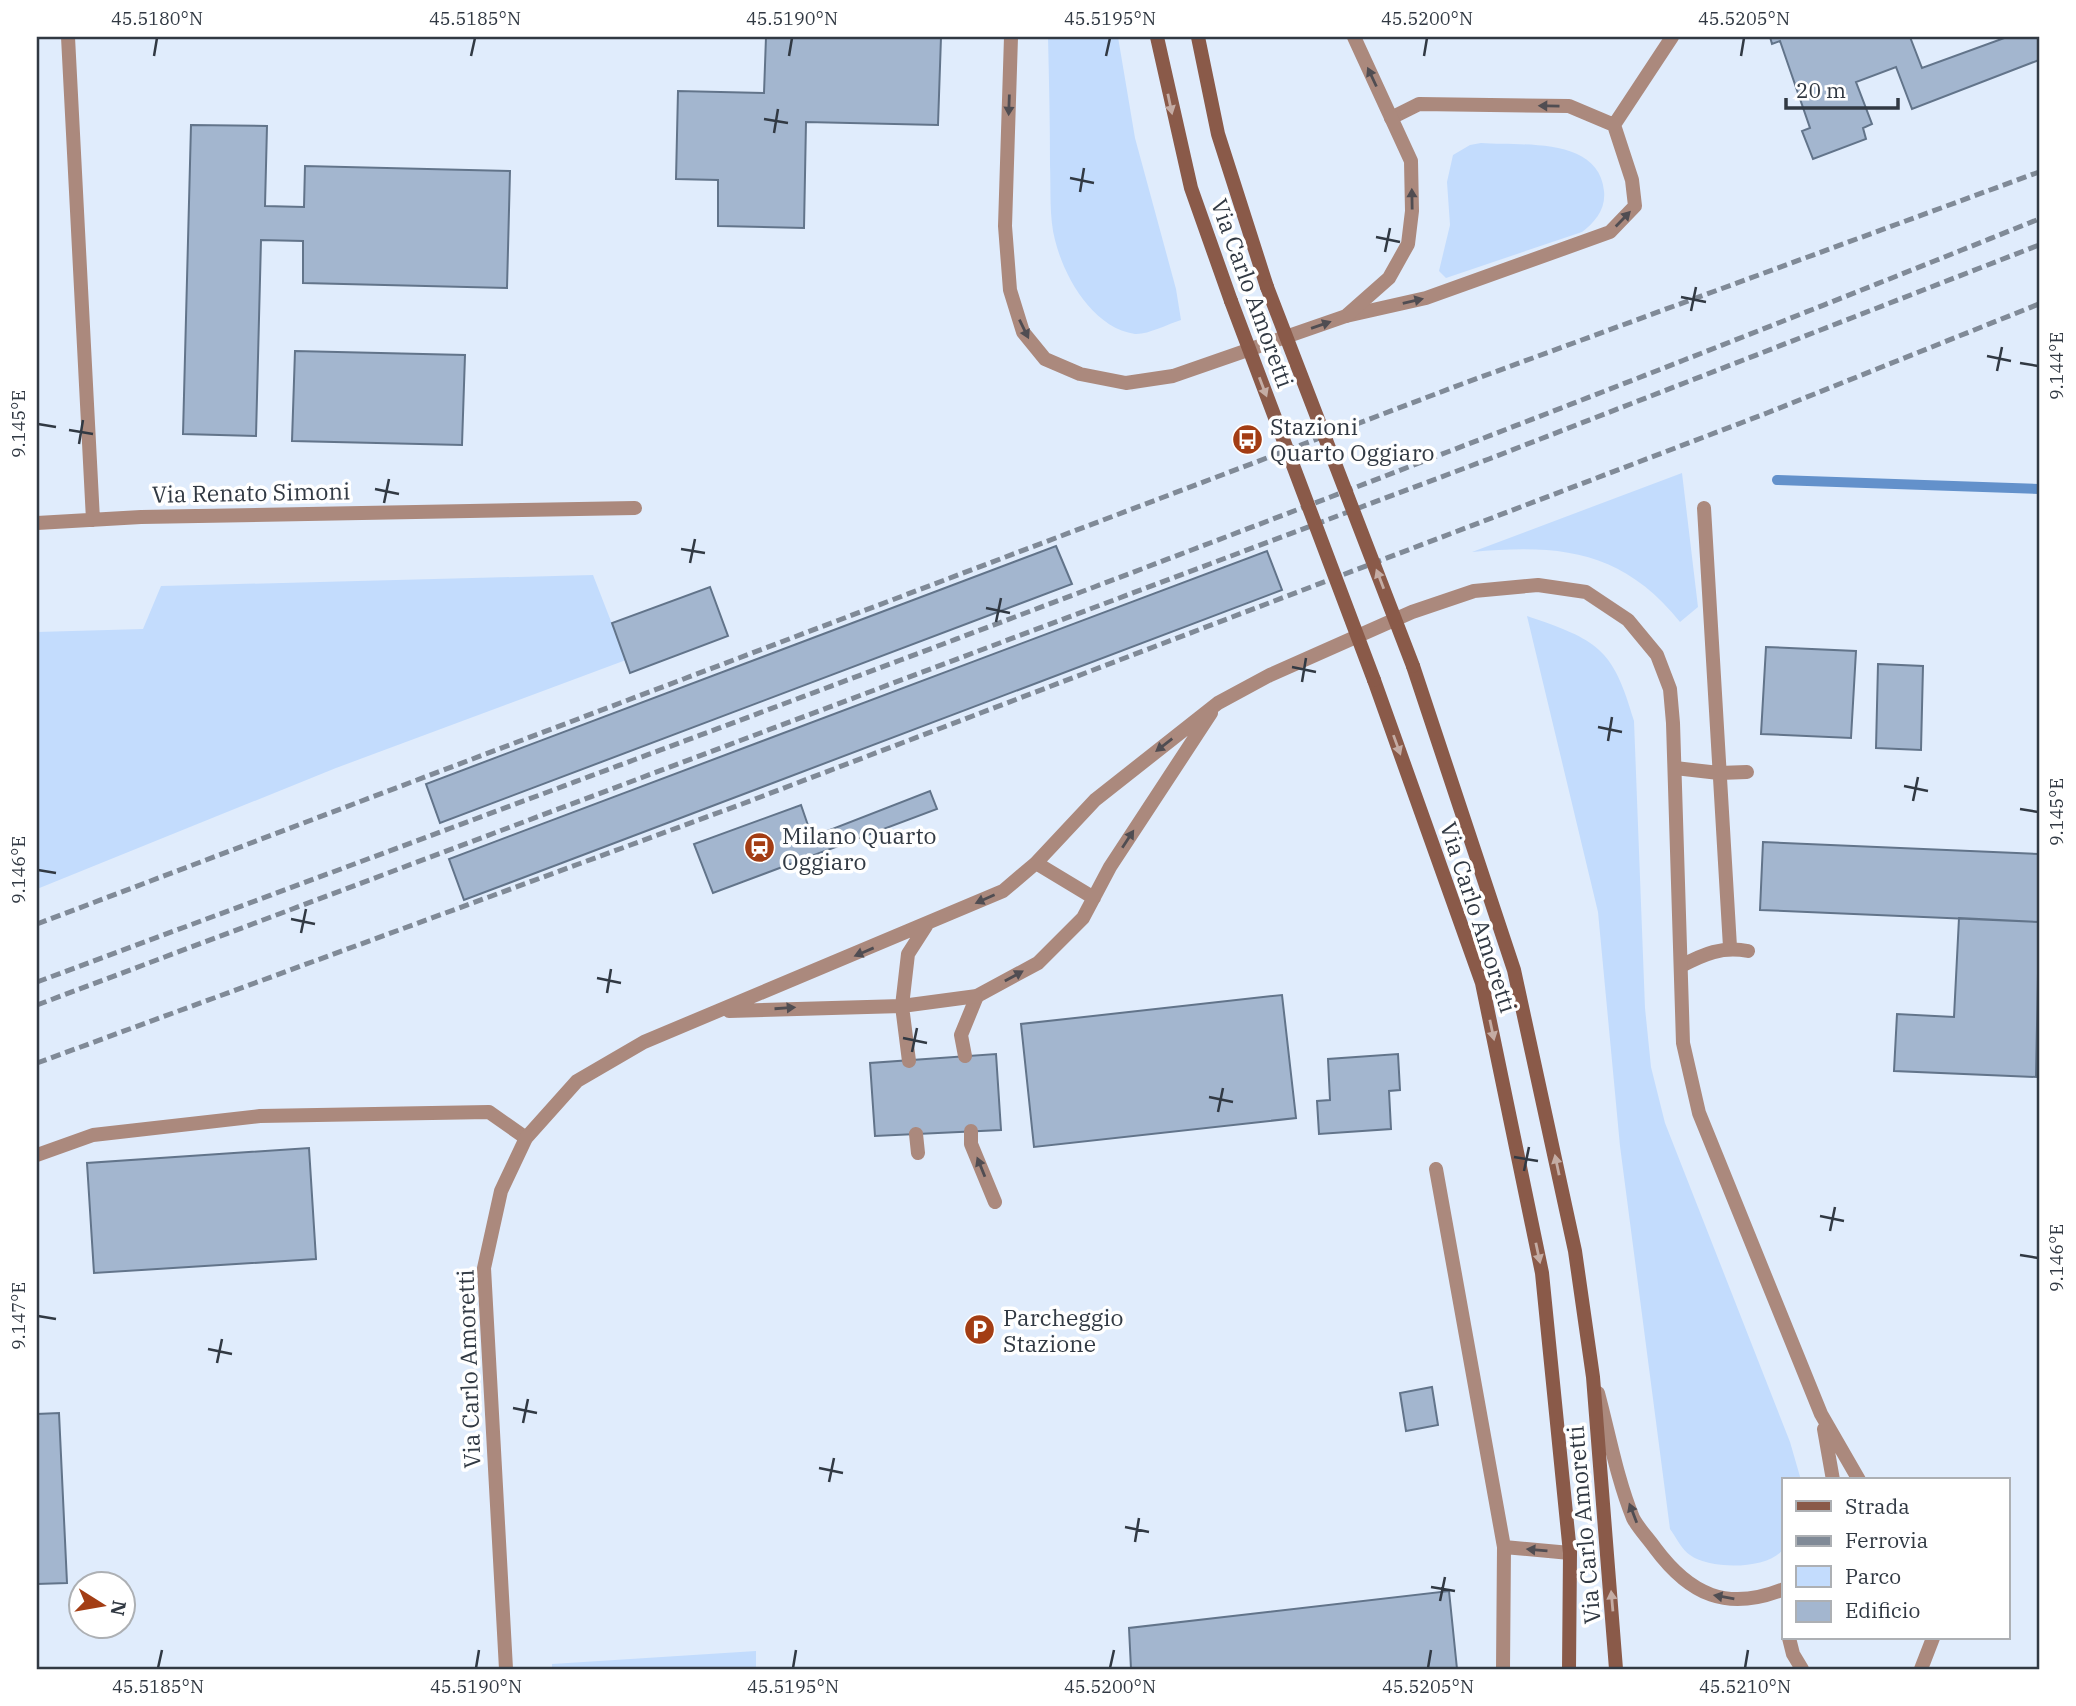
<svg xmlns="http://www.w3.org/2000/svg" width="2076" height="1706" font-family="'IBM Plex Serif',serif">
<rect width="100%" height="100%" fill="#e0ecfc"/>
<path fill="#c3dcfd" d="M1048 37H1118L1135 138 1176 289 1181 320C1168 324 1147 335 1135 334 1093 328 1064 277 1055 240 1049 217 1051 190 1050 165 1050 123 1049 80 1048 37Z
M1481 143C1520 146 1599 136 1604 191 1606 209 1595 222 1582 232L1446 278 1439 271 1450 225 1447 182 1453 155 1470 145Z
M1682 473 1698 607 1680 622C1622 550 1560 544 1472 552Z
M593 575 626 660 336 768 37 889V632L143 629 161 586Z
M1527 616C1597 640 1613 647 1634 721L1645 1008 1651 1067 1665 1123 1790 1442 1801 1480H1784V1548C1770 1570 1710 1570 1690 1555 1682 1550 1676 1537 1670 1529L1620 1146 1598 912Z
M756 1651V1669H552V1664Z"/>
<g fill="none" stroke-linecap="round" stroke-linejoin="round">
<path stroke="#6391cb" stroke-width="10" d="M1777 480 2039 489"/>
</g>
<path fill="#a3b6cf" stroke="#62748a" stroke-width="2" d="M766 37H941L938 125 806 122 804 228 718 226V180L676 179 678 91 764 93Z
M1770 37H1910L1922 68 2007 37H2039V60L1912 109 1896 67 1856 82 1872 124 1863 128 1866 139 1813 159 1802 131 1810 128 1780 41 1772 44Z
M191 125 267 126 265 206 304 207 305 166 510 171 507 288 303 283V241L261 240 256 436 183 434Z
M295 351 465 355 462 445 292 441Z
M1056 546 1072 584 440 823 426 784Z
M1267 551 1282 590 464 900 449 859Z
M710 587 728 636 630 673 612 623Z
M1766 647 1856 651 1851 738 1761 734Z
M1878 664 1923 666 1921 750 1876 748Z
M930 791 937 809 713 893 694 844 801 805 812 837Z
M1763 842 2039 854V922L1760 910Z
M1959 918 2039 922 2036 1077 1894 1071 1897 1014 1954 1017Z
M1282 995 1296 1118 1034 1147 1021 1024Z
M996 1054 1001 1130 875 1136 870 1063Z
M1398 1054 1400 1090 1389 1091 1391 1129 1319 1134 1317 1101 1330 1100 1328 1059Z
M309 1148 316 1259 94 1273 87 1163Z
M1432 1387 1438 1425 1406 1431 1400 1393Z
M59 1413 67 1583 37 1584V1414Z
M1449 1591 1457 1669H1131L1129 1628Z"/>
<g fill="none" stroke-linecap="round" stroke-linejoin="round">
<path stroke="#ab897d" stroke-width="14" d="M1614 125 1672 37
M1346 316 1426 298 1610 232 1635 206 1632 180 1614 125 1569 106 1419 104 1391 118
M1704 508 1730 947
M1675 768 1719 773 1747 772
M1681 966C1704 954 1722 946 1748 951
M965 1056 961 1035 977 996
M971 1131V1144L995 1202
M916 1134 918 1153
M37 1155 93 1135 260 1116 489 1112 526 1138
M1436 1169 1504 1547 1503 1669
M1504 1547 1570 1553"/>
<path stroke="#ab897d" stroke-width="14" d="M68 37 93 520
M1011 37 1005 226 1010 290 1023 332 1045 359 1080 374 1126 383 1173 376 1346 316 1389 278 1408 244 1412 211 1411 161 1354 37
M37 523 141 517 635 508
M1036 863 1094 898
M729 1011 902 1006 977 996 1038 963 1083 918 1110 867 1211 713
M909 1061 902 1006 908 954 926 926
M1598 1393C1609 1434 1617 1479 1633 1518 1638 1528 1648 1538 1655 1548 1690 1595 1727 1612 1784 1589
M1824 1429 1833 1480
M1789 1638 1793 1654 1802 1669
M506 1669 484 1268 501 1191 526 1138 577 1081 644 1042 1003 891 1036 863 1095 800 1218 703 1270 675 1412 612 1474 591 1538 585 1586 592 1628 620 1657 655 1670 689 1673 723 1683 1043 1699 1113 1821 1414 1859 1480
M1921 1669 1933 1638"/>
<path stroke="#8a5a49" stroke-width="14" d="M1157 37 1191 188 1231 301
M1198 37 1218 134 1267 287
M1413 666 1514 970 1575 1251 1593 1377 1616 1669
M1374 680 1482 983 1542 1273 1570 1553 1569 1669"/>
<path stroke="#808a97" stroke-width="5" stroke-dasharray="10 5" stroke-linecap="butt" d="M37 924 1462 384 2039 172
M37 982C706 733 1377 486 2039 219
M37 1005 1489 459 2039 245
M37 1063 742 804 1767 413 2039 304"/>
<path stroke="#8a5a49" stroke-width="14" d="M1267 287 1413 666
M1231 301 1374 680"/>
</g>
<defs><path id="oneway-solid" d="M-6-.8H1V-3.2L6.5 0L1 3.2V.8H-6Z" transform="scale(1.75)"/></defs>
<g fill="#504d52">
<use href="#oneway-solid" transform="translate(1372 77) rotate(-115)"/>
<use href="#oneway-solid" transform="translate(1009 105) rotate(92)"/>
<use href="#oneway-solid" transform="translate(1549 106) rotate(-179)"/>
<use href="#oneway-solid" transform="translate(1412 199) rotate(-91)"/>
<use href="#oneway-solid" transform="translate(1623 219) rotate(-46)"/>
<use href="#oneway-solid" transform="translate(1413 301) rotate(-13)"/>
<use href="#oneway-solid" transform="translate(1321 325) rotate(-19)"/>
<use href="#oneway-solid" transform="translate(1024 329) rotate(64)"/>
<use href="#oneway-solid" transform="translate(1164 745) rotate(142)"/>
<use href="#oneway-solid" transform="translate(1128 839) rotate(-57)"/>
<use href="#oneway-solid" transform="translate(985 899) rotate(156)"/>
<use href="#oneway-solid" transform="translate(864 952) rotate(157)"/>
<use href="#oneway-solid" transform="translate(1014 976) rotate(-29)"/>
<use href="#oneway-solid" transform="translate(785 1008) rotate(-4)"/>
<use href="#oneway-solid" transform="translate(981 1167) rotate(-112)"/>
<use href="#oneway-solid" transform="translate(1633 1513) rotate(-111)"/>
<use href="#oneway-solid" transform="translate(1537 1550) rotate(-175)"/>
<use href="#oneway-solid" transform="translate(1724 1597) rotate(-170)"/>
</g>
<g fill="#c4aca4">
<use href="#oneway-solid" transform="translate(1170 104) rotate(78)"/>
<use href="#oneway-solid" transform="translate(1263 387) rotate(69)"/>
<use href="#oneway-solid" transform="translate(1380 579) rotate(-111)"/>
<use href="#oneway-solid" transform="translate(1397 745) rotate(70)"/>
<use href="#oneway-solid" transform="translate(1492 1030) rotate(78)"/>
<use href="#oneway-solid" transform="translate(1557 1165) rotate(-102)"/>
<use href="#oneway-solid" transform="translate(1538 1253) rotate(78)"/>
<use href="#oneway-solid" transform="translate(1612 1601) rotate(-95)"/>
</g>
<path fill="none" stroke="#313943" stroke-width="2.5" d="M154 56 157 38M471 56 475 38M789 56 792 38M1106 56 1110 38M1424 56 1427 38M1741 56 1744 38M764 119 788 123M774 133 778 109M1070 178 1094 183M1080 192 1084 168M1376 237 1400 242M1385 252 1390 228M1681 297 1706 302M1691 311 1696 287M1987 356 2011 361M2020 363 2038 366M1997 371 2002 347M38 424 56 427M69 430 93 434M79 444 83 420M375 489 399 494M384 503 389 479M681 549 705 553M690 563 695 539M986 608 1010 613M996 622 1001 598M1292 667 1316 672M1302 682 1306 658M1598 727 1622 732M1608 741 1612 717M1904 786 1928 791M1913 801 1918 777M2020 809 2038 812M38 870 56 873M291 919 315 924M301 933 306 909M597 978 621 983M607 993 611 969M903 1038 927 1043M912 1052 917 1028M1209 1097 1233 1102M1218 1112 1223 1088M1514 1157 1538 1161M1524 1171 1529 1147M1820 1216 1844 1221M1830 1231 1835 1207M2020 1255 2038 1258M38 1316 56 1319M208 1349 232 1354M217 1363 222 1339M513 1408 537 1413M523 1423 528 1399M819 1468 843 1473M829 1482 834 1458M1125 1527 1149 1532M1135 1542 1139 1518M1431 1587 1455 1591M1440 1601 1445 1577M158 1668 162 1650M476 1668 479 1650M793 1668 796 1650M1110 1668 1114 1650M1428 1668 1431 1650M1745 1668 1748 1650"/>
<defs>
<symbol id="bus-disc" viewBox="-11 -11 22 22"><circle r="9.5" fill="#a33d14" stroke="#fff"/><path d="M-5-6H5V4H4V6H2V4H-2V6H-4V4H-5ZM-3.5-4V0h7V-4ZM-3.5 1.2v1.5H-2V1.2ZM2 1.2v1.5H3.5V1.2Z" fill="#fff"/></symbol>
<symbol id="station-disc" viewBox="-11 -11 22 22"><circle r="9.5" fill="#a33d14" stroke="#fff"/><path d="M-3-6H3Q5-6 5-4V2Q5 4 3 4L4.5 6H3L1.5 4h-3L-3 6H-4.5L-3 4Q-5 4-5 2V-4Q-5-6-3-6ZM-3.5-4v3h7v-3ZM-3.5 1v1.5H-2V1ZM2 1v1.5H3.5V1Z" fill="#fff"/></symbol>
<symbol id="parking-disc" viewBox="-11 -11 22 22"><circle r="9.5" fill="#a33d14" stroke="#fff"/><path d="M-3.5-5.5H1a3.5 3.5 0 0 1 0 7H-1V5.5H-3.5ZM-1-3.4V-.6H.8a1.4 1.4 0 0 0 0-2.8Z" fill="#fff"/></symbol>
</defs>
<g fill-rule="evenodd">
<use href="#bus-disc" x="1230" y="422" width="35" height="35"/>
<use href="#station-disc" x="742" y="830" width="35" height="35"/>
<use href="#parking-disc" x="962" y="1312" width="35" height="35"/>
</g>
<g text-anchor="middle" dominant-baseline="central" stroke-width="7" stroke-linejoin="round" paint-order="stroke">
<g font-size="23" fill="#313943" stroke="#fff">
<text transform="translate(1253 293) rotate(70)">Via Carlo Amoretti</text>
<text transform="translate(251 492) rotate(-1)">Via Renato Simoni</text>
<text transform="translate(1479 917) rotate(72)">Via Carlo Amoretti</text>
<text transform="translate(468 1369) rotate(-92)">Via Carlo Amoretti</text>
<text transform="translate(1583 1525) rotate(-95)">Via Carlo Amoretti</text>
</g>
<g font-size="23" fill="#313943" stroke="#fff" text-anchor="start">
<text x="1270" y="426">Stazioni<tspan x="1270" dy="26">Quarto Oggiaro</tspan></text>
<text x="782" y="835">Milano Quarto<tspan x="782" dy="26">Oggiaro</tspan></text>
<text x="1003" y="1317">Parcheggio<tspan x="1003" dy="26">Stazione</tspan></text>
</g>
</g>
<rect width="2076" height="1706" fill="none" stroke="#ffffff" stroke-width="77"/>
<rect x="1782" y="1478" width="228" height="161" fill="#ffffff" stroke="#adb0b4" stroke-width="2"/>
<rect x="1796" y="1501" width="35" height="10" fill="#8a5a49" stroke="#adb0b4" stroke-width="2"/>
<text x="1845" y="1514" font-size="21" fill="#313943">Strada</text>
<rect x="1796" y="1536" width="35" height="10" fill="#808a97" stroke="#adb0b4" stroke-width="2"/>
<text x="1845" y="1548" font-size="21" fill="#313943">Ferrovia</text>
<rect x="1796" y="1566" width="35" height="21" fill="#c3dcfd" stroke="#adb0b4" stroke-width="2"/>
<text x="1845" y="1584" font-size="21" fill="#313943">Parco</text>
<rect x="1796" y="1601" width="35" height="21" fill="#a3b6cf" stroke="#adb0b4" stroke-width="2"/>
<text x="1845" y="1618" font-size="21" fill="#313943">Edificio</text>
<g transform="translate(102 1605) rotate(101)"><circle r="33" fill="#ffffff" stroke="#adb0b4" stroke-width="2"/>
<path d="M0-5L12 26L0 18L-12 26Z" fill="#a33d14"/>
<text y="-10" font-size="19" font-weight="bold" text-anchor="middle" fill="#313943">N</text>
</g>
<path d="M1786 98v10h112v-10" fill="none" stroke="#313943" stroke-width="3.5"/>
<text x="1796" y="98" font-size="21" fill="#313943" stroke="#ffffff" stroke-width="5" paint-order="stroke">20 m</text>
<rect x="38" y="38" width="2000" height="1630" fill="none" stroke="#313943" stroke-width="2.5"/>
<g font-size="18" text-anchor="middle" fill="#313943">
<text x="157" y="25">45.5180°N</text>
<text x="475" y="25">45.5185°N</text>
<text x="792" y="25">45.5190°N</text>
<text x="1110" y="25">45.5195°N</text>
<text x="1427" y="25">45.5200°N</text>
<text x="1744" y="25">45.5205°N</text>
<text transform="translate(2057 366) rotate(-90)" y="6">9.144°E</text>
<text transform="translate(19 424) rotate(-90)" y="6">9.145°E</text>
<text transform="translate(2057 812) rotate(-90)" y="6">9.145°E</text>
<text transform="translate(19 870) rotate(-90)" y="6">9.146°E</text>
<text transform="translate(2057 1258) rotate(-90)" y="6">9.146°E</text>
<text transform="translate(19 1316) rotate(-90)" y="6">9.147°E</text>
<text x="158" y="1693">45.5185°N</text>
<text x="476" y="1693">45.5190°N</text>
<text x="793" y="1693">45.5195°N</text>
<text x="1110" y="1693">45.5200°N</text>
<text x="1428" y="1693">45.5205°N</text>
<text x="1745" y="1693">45.5210°N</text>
</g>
</svg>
